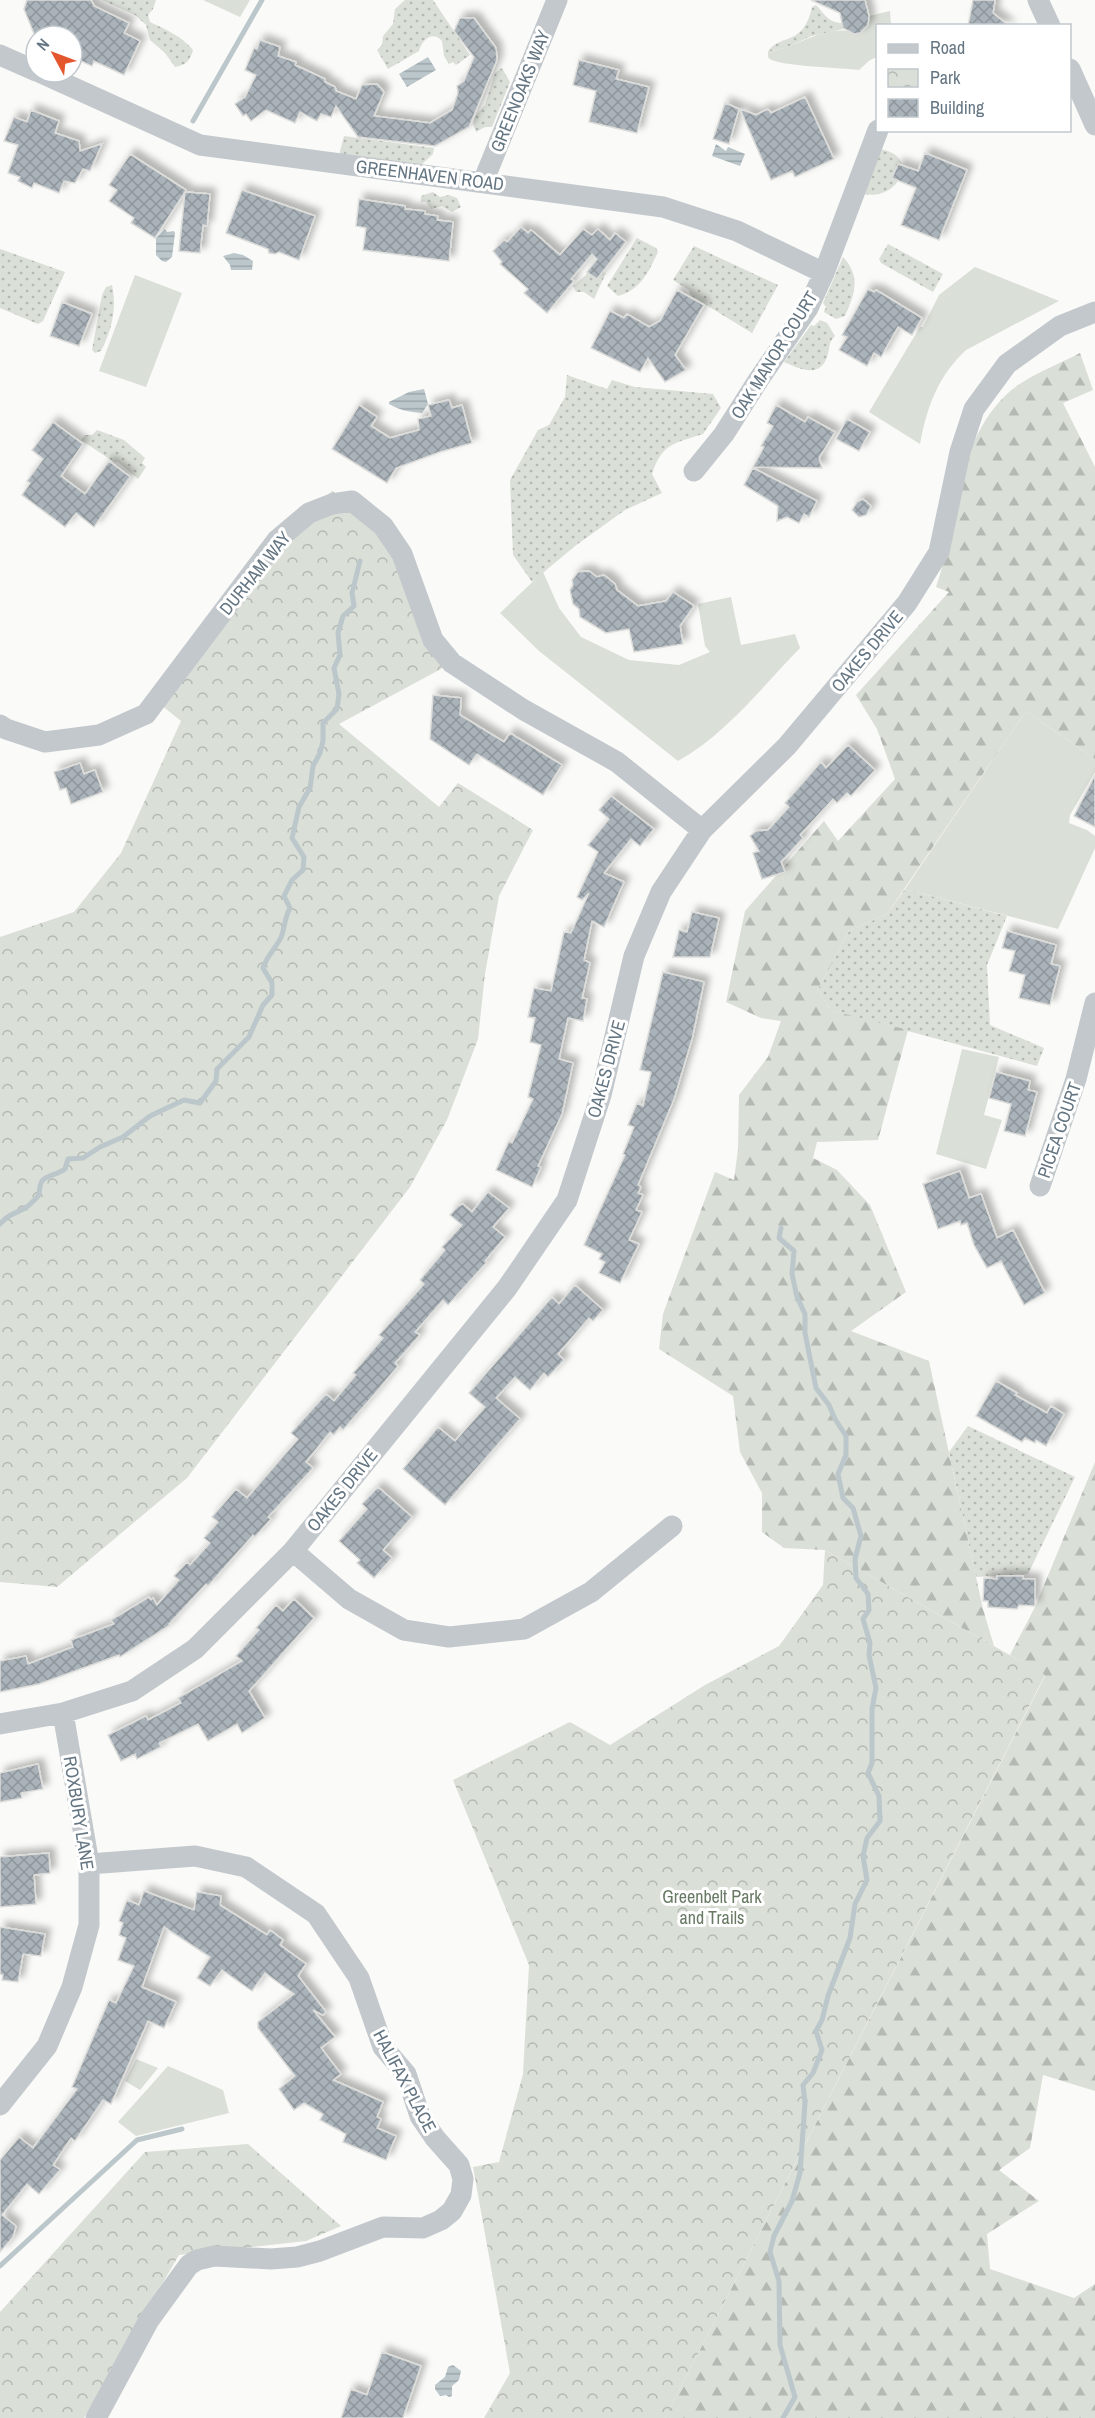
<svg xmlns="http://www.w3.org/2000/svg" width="1095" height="2418" font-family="'Archivo Narrow',sans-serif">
<defs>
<pattern id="grass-dots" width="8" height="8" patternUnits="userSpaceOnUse" patternTransform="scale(1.5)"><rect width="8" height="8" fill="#dadfd7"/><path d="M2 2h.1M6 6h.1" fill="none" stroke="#b4b9b4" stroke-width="1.8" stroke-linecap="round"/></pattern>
<pattern id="forest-firs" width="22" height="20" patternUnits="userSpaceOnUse" patternTransform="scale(1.5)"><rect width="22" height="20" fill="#dadfd7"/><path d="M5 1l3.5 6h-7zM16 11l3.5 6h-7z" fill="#b4b9b4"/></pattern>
<pattern id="park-crowns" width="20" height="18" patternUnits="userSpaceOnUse" patternTransform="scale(1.5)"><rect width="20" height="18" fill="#dadfd7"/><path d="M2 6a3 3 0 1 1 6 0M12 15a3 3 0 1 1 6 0" fill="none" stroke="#b4b9b4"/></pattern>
<pattern id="water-rules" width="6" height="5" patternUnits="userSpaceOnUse" patternTransform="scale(1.5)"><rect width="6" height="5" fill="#bbc7cb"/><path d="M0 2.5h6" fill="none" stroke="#9ca6aa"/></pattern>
<pattern id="building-cross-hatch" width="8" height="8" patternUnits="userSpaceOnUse" patternTransform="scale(1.5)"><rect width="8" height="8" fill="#aab3b9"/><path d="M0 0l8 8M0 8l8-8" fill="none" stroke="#8e969c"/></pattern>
<filter id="shadow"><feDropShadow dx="5.5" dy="-5.5" stdDeviation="3" flood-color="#0004"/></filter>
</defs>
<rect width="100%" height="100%" fill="#fafaf8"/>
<path fill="url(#grass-dots)" d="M102 0H156L153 9 148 15 150 22C167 30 181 36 193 50 190 61 186 65 175 67L165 53 150 40 146 25 135 15Z
M405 0H433L470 55 456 65 453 62 449 64 444 56 442 41C432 30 422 40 419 51L388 69 377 50 382 45 383 36 393 24 395 9Z
M816 5C824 13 828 23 842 23L843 29 812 36 785 48 768 52C779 33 803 48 812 7Z
M502 68 510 82 492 127H485L476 132 473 124 476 115 485 105 495 73Z
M344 136 434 148 433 154 421 165 339 155Z
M880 149C922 156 898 201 864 194Z
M433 192 440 197 449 195 457 198 461 207 452 212 442 206 431 209 426 202H421V196Z
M637 238 656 248 658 252C649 271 641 290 618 296L607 286Z
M888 244 943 274 933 292 881 263 879 259Z
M694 246 778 285 752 333 690 295 689 290 673 280Z
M0 249 65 272 43 321 38 324 0 308Z
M843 257C861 276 855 294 845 316L836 319 824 312 826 307 823 303Z
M592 267 606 273 594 299 584 292H576L573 286 586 275 589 268Z
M112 285C117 308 112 330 101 351L95 353 92 350 102 295 106 287Z
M820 320 827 323 835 336C830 341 830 343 829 349 824 379 804 371 784 362L811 325 814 326Z
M567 375 607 389 612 380 635 387 713 394 721 408 703 434C675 443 662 443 652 474L662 493 625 510 575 546 532 582 513 555 510 480 538 430 549 425 565 397Z
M97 430 124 440 145 458 142 463 146 467 138 479 118 462H114L81 440 85 435H92Z
M905 889 1007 916 987 965 990 1025 1044 1048 1037 1066 830 1010 818 989 849 931 887 914Z
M968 1426 1075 1477 1028 1574 976 1577 949 1452Z"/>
<path fill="url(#forest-firs)" d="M1080 353 1093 390 1063 403 1095 467V759L1026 711 887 914 849 931 818 989 830 1010 908 1030 878 1140 817 1142 813 1158 837 1170 870 1205 906 1292 851 1331 929 1361 983 1609 994 1646 825 1550 784 1548 762 1532V1493L740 1452 733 1396 659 1349 663 1314 715 1172 734 1180 738 1149 739 1095 768 1057 781 1021 761 1018 726 1002 745 911 824 821 838 841 895 779 877 729 856 695 949 592 936 587C959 522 954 443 1008 393 1027 376 1057 365 1080 353Z
M1095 1462V2091L1043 2075 1030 2148 999 2170 1039 2201 987 2234 990 2269 1074 2298 1095 2284V2418H665L1045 1676 1010 1655 1035 1607Z"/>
<path fill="url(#park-crowns)" d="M332 491 365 511 383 526 452 663 339 724 439 807 458 783 533 830 499 896 485 974 478 1039 447 1120 410 1187 187 1478 57 1587 0 1582V937L74 912 121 853 181 721 161 705 277 540Z
M825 1550 1045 1675 665 2418H484L510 2373 473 2167 499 2162 523 2074 529 1965 453 1780 570 1722 610 1745 705 1685 779 1646 823 1585Z
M248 2144 341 2226 306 2241 179 2255 84 2418H0V2312L145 2152Z"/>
<path fill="#dadfd7" d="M203 0H250L240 17Z
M890 11 891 25 878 26 877 57 870 60 859 70C843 68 783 66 772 60 767 58 768 56 768 52 803 46 823 23 860 33L868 25 869 16Z
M975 267 1059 301 966 350C938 376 927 407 920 444L869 412 920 327H923L939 295Z
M135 275 182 293 146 387 99 371Z
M543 572 559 608 581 637 629 660 679 665 710 652 705 646 698 604 731 597 741 645 795 634 800 648C762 687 726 734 678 761L539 651 500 613Z
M1026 711 1095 759V772L1070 815 1069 823 1087 830 1095 836V848L1058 929 905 889Z
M962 1049 999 1057 984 1115 1002 1120 986 1169 936 1154Z
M136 2059 158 2068 140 2090 125 2081Z
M168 2066 223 2090 229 2113 136 2136 118 2122Z"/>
<path fill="url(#water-rules)" d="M428 57 436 70 407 87 399 74Z
M716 144 726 151 728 147 745 154 740 166 712 156Z
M165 229 167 232 174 231 175 233 172 257 166 262 162 261 156 255V238Z
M234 253 243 255 253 261 252 270H231L230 265 223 256Z
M424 389 428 404 422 413C409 412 399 410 389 404V402L409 392Z
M453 2365 461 2371 459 2380 452 2386V2396L449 2397 446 2395 440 2396 435 2389V2385L445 2377 448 2367Z"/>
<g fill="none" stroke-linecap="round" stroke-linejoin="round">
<path stroke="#bbc7cb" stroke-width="5" d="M193 121 262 0
M0 1224C11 1211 18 1214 28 1206 31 1203 35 1200 38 1196 41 1190 38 1183 44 1179 50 1175 58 1174 65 1169L68 1159 83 1158 100 1147 123 1137 150 1116 184 1100 200 1103 216 1081 217 1069 249 1037 263 1005 272 995V983L263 968C267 955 278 946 282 935 285 925 285 917 290 908L284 896 292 880 303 870 304 857 292 838 299 807 310 788 313 766 320 753 323 741V723L337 709 339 694 334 668 340 655 338 633 343 616 354 606 352 593 360 561
M781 1228 779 1238 794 1251 792 1274 797 1297 805 1314V1333L816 1388 829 1405 835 1419 846 1436V1455L838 1474 843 1498 853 1508 861 1536 855 1559 856 1578 868 1594 869 1610 863 1619 870 1643 869 1655 876 1688 872 1709V1763L868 1773 879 1796 880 1821 867 1838 863 1856 867 1880 855 1904 850 1938 828 1996 822 2020 816 2031 822 2050 813 2073 803 2085 805 2103 800 2173 792 2201 774 2236 770 2252 779 2281 780 2345 795 2397 783 2418
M0 2266 137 2140 182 2129"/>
</g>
<path fill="url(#building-cross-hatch)" stroke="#dcdcda" stroke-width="1.5" filter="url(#shadow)" d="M27 0H91L94 6 129 23 124 33 140 41 124 75 94 61 92 66 72 57V36H35L24 9Z
M811 0H865L869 16 868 25 860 33 854 34 843 28 840 13Z
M973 0H995L993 13 1009 26H968Z
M460 18H474L496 48 497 60 469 127 435 146 358 137 336 106 331 117 321 114 317 121 300 112 295 123 266 110 251 121 246 114 243 116 235 104 245 97 256 75 245 70 254 48 257 49 260 40 280 47 278 56 296 62 295 65 325 79V82L335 87 336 91 356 99 362 85 377 84 384 92 374 116 430 123 452 110 458 93 457 86 464 81 474 57 454 31Z
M579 60 619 70 616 79 649 87 637 133 589 122 596 91 573 85Z
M805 97 834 159 795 177 792 171 771 180 740 109 756 115 768 109 771 113Z
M725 103 739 109 729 144 713 139Z
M31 110 59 121 55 133 79 141 80 151 102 144 90 171 83 169 75 183 64 181 59 193 34 183 32 188 18 181 20 177 8 173 18 145 4 141 14 117 27 122Z
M925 153 967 170 939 240 901 225 916 188 892 178 898 164 918 171Z
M130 154 186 190 185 192 210 194 207 226 203 225 200 253 179 251 185 192 155 238 131 223 134 218 109 201 117 190 109 185Z
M242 190 315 216 299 260 279 252 275 254 269 253 268 249 226 233Z
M359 199 405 206V209L425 211V214L438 216 437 220 453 222 449 261 363 250 366 228 356 226Z
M521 227 528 233 531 230 560 255 583 229 592 235 598 229 610 240 615 233 626 242 597 279 587 272 597 259 592 254 571 279 574 281 547 313 524 293 528 289 500 264 502 262 493 251 504 240 507 242Z
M868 289 874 292 876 290 922 318 912 335 898 327 881 357 874 353 867 366 839 350 847 337 842 335Z
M677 290 704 305 675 355 686 370 665 382 648 358 640 372 591 348 610 311 624 318 627 314 649 327 660 321Z
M62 302 92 314 79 346 50 336Z
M449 400 452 408 462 405 472 443 440 452 396 468 387 483 332 449 359 405 377 417 371 426 390 438 419 430 418 419 431 416 428 405Z
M776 405 805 422 808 417 835 432 819 458 822 468 753 467 764 447 761 446 773 426 767 423Z
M847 419 870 432 859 451 836 439Z
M53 422 83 444 61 476 85 494 109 461 130 477 94 527 76 513 65 527 22 495 30 483 27 481 43 459 32 450Z
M753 468 817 501 809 517 804 514 799 523 787 517 777 521 778 506 744 485Z
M863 499 871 506 866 515 859 517 852 510 857 502Z
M589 571 597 577 604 575 615 584 617 590 638 606 666 601 673 592 694 606 680 626 683 644 634 652 629 629 606 633 580 617 579 609 573 604 570 590 573 585 572 580 578 572Z
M433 695 461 698 460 715 504 742 510 733 562 765 543 795 477 754 469 765 430 739Z
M848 745 875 770 851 796 847 793 837 803 833 799 800 835 803 838 781 862 785 872 762 879 753 853 759 851 750 836 756 831 768 830 789 807 785 803 821 762 826 768Z
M80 763 84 774 95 770 103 792 71 804 66 788 60 790 54 772Z
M1095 775V827L1074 816Z
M611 796 654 829 640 846 631 839 604 873 624 882 604 927 592 921 584 960 590 963 582 998 587 999 583 1021 568 1018 559 1059 573 1063 562 1114 538 1166 541 1167 532 1187 496 1170 509 1141 512 1143 533 1099 528 1097 541 1045 530 1042 535 1018 528 1017 534 988 551 991 564 932 571 933 589 893 582 900 577 897 598 852 588 845 609 819 599 810Z
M692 912 719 918 710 957H673L679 930 687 932Z
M1007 931 1056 945 1051 964 1060 966 1050 1005 1019 998 1025 975 1009 971 1015 951 1002 948Z
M663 972 704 982 692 1039 674 1099 638 1185 641 1187 638 1193 643 1195 636 1210 642 1212 629 1240 639 1244 620 1283 599 1273 605 1262 599 1259 602 1254 584 1245 625 1155 623 1154 634 1127 628 1125 637 1103 643 1106 651 1072 640 1070Z
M996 1072 1030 1081 1028 1090 1037 1092 1025 1136 1004 1131 1011 1104 989 1098Z
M960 1171 969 1198 981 1194 997 1238 1013 1230 1045 1293 1024 1305 1001 1261 987 1268 974 1245 967 1223 961 1225 960 1221 938 1229 923 1184Z
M488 1192 509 1208 493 1227 505 1237 485 1261 487 1262 448 1305 443 1300 415 1332 420 1335 395 1363 398 1366 378 1390 343 1430 340 1427 334 1435 330 1432 306 1462 313 1468 268 1517 271 1519 255 1537 253 1535 208 1586 206 1584 169 1624 170 1625 120 1657 119 1655 39 1684 0 1692V1661L26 1656 28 1664 73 1647 71 1640 114 1624 111 1620 149 1597 151 1600 153 1598 157 1605 179 1580 174 1576 187 1562 190 1565 210 1543 204 1538 218 1522 212 1517 236 1489 247 1498 298 1439 291 1433 326 1394 334 1401 356 1375 353 1373 383 1338 379 1335 424 1284 420 1280 445 1250 442 1247 462 1225 450 1215 458 1206 463 1204 472 1212Z
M575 1285 603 1310 593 1321 589 1318 558 1354 564 1360 548 1377 544 1373 530 1390 515 1377 496 1398 520 1419 445 1505 403 1469 438 1427 455 1441 485 1407 469 1393 552 1297 559 1304Z
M996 1381 1017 1393 1015 1395 1047 1413 1051 1406 1064 1414 1046 1446 1036 1440 1035 1443 1025 1438 1022 1442 976 1416Z
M378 1487 412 1517 383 1550 392 1558 374 1578 357 1563 360 1560 339 1541 367 1509 362 1504Z
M997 1576H1023V1579H1035V1606L1019 1605 1017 1609 988 1607V1601H983L984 1578 997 1579Z
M294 1599 314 1618 249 1691 265 1718 242 1733 237 1724 208 1741 198 1724 159 1743 161 1747 137 1759 135 1754 121 1761 108 1735 146 1716 148 1720 181 1703 178 1698 242 1661 236 1656 259 1630 256 1628 276 1605 283 1611Z
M38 1764 43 1789 21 1793 22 1798 0 1802V1773Z
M49 1853 50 1873 34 1875 36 1904 0 1907V1857Z
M144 1891 194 1910 197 1892 221 1896 220 1905 267 1935 270 1930 283 1940 280 1945 306 1964 298 1976 326 2012 323 2015 313 2010 335 2037 321 2048 341 2074 333 2080 383 2102 377 2117 381 2119 377 2128 396 2136 386 2160 343 2142 346 2134 320 2120 323 2114 304 2103 294 2110 279 2089 295 2076 258 2028V2022L294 1994 265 1973 252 1991 222 1970 210 1986 197 1978 210 1957 164 1927 142 1987 176 2002 164 2028 148 2021 111 2104 103 2100 75 2141 71 2138 53 2165 60 2170 39 2194 27 2184 2 2215 16 2226 13 2237 0 2252V2160L19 2137 33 2148 77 2089 72 2087 109 2000 116 2003 134 1966 118 1960 126 1938 119 1935 123 1923 119 1921 127 1900 139 1905Z
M0 1927 45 1934 41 1956 23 1954 18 1982 2 1980 3 1975 0 1974Z
M382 2352 421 2366 403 2418H341L351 2389 367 2395Z"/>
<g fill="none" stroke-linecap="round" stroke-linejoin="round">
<path stroke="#c3c8cc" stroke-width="21" d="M1038 0 1050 26
M0 55 36 71
M1070 69 1095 125
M39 72 200 145 663 207 737 231 824 273
M483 182 557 0
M694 471 724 434 759 379 808 308 824 273 878 130
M0 725 6 729 45 742 99 735 146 714 277 540 309 513 332 504 352 501 383 526 402 554 433 640 452 663 524 710 617 762 702 830
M1040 1186 1076 1079 1095 1003
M293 1551 349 1599 404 1630 449 1637 524 1629 591 1592 672 1526
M0 1724 63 1713 132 1691 195 1649 293 1551 507 1288 567 1200 601 1095 634 956 661 892 702 830 787 746 907 603 939 552 960 452 974 409 1007 364 1060 326 1095 312
M89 1864 195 1856 246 1867 316 1914 359 1978 383 2047 406 2074 420 2116 435 2138 459 2165 463 2179 461 2195 452 2211 441 2220 423 2228 383 2227 320 2251 297 2257 271 2259 214 2256 197 2260 189 2265 149 2320 96 2418
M0 2105 47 2046 72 1987 89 1925V1864L63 1713"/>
</g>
<g text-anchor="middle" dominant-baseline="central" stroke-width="6" stroke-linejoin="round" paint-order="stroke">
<g font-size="18" fill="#657683" stroke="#fff">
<text transform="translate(520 91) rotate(-68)">GREENOAKS WAY</text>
<text transform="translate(430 175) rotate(7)">GREENHAVEN ROAD</text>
<text transform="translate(774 355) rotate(-58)">OAK MANOR COURT</text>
<text transform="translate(255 573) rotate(-51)">DURHAM WAY</text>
<text transform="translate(867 651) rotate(-50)">OAKES DRIVE</text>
<text transform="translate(606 1069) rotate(-75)">OAKES DRIVE</text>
<text transform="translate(1059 1130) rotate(-71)">PICEA COURT</text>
<text transform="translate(342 1490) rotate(-51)">OAKES DRIVE</text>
<text transform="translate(79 1813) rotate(81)">ROXBURY LANE</text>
<text transform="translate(405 2081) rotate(62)">HALIFAX PLACE</text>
</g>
<g font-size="18" fill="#687a64" stroke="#fff">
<text x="712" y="1896">Greenbelt Park<tspan x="712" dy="21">and Trails</tspan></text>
</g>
</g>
<rect x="876" y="24" width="195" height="108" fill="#ffffff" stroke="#c1c8cd" stroke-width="1.5"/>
<rect x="888" y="44" width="30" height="9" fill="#c3c8cc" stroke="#c1c8cd" stroke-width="1.5"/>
<text x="930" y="54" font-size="18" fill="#657683">Road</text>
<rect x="888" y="69" width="30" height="18" fill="url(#park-crowns)" stroke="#c1c8cd" stroke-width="1.5"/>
<text x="930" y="84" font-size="18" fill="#657683">Park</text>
<rect x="888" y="99" width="30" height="18" fill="url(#building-cross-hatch)" stroke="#c1c8cd" stroke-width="1.5"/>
<text x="930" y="114" font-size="18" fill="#657683">Building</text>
<g transform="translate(54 54) rotate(311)"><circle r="28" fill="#ffffff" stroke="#c1c8cd" stroke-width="1.5"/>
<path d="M0-4.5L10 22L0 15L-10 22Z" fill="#e4572e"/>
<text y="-9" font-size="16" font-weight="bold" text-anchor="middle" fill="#657683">N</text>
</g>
</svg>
